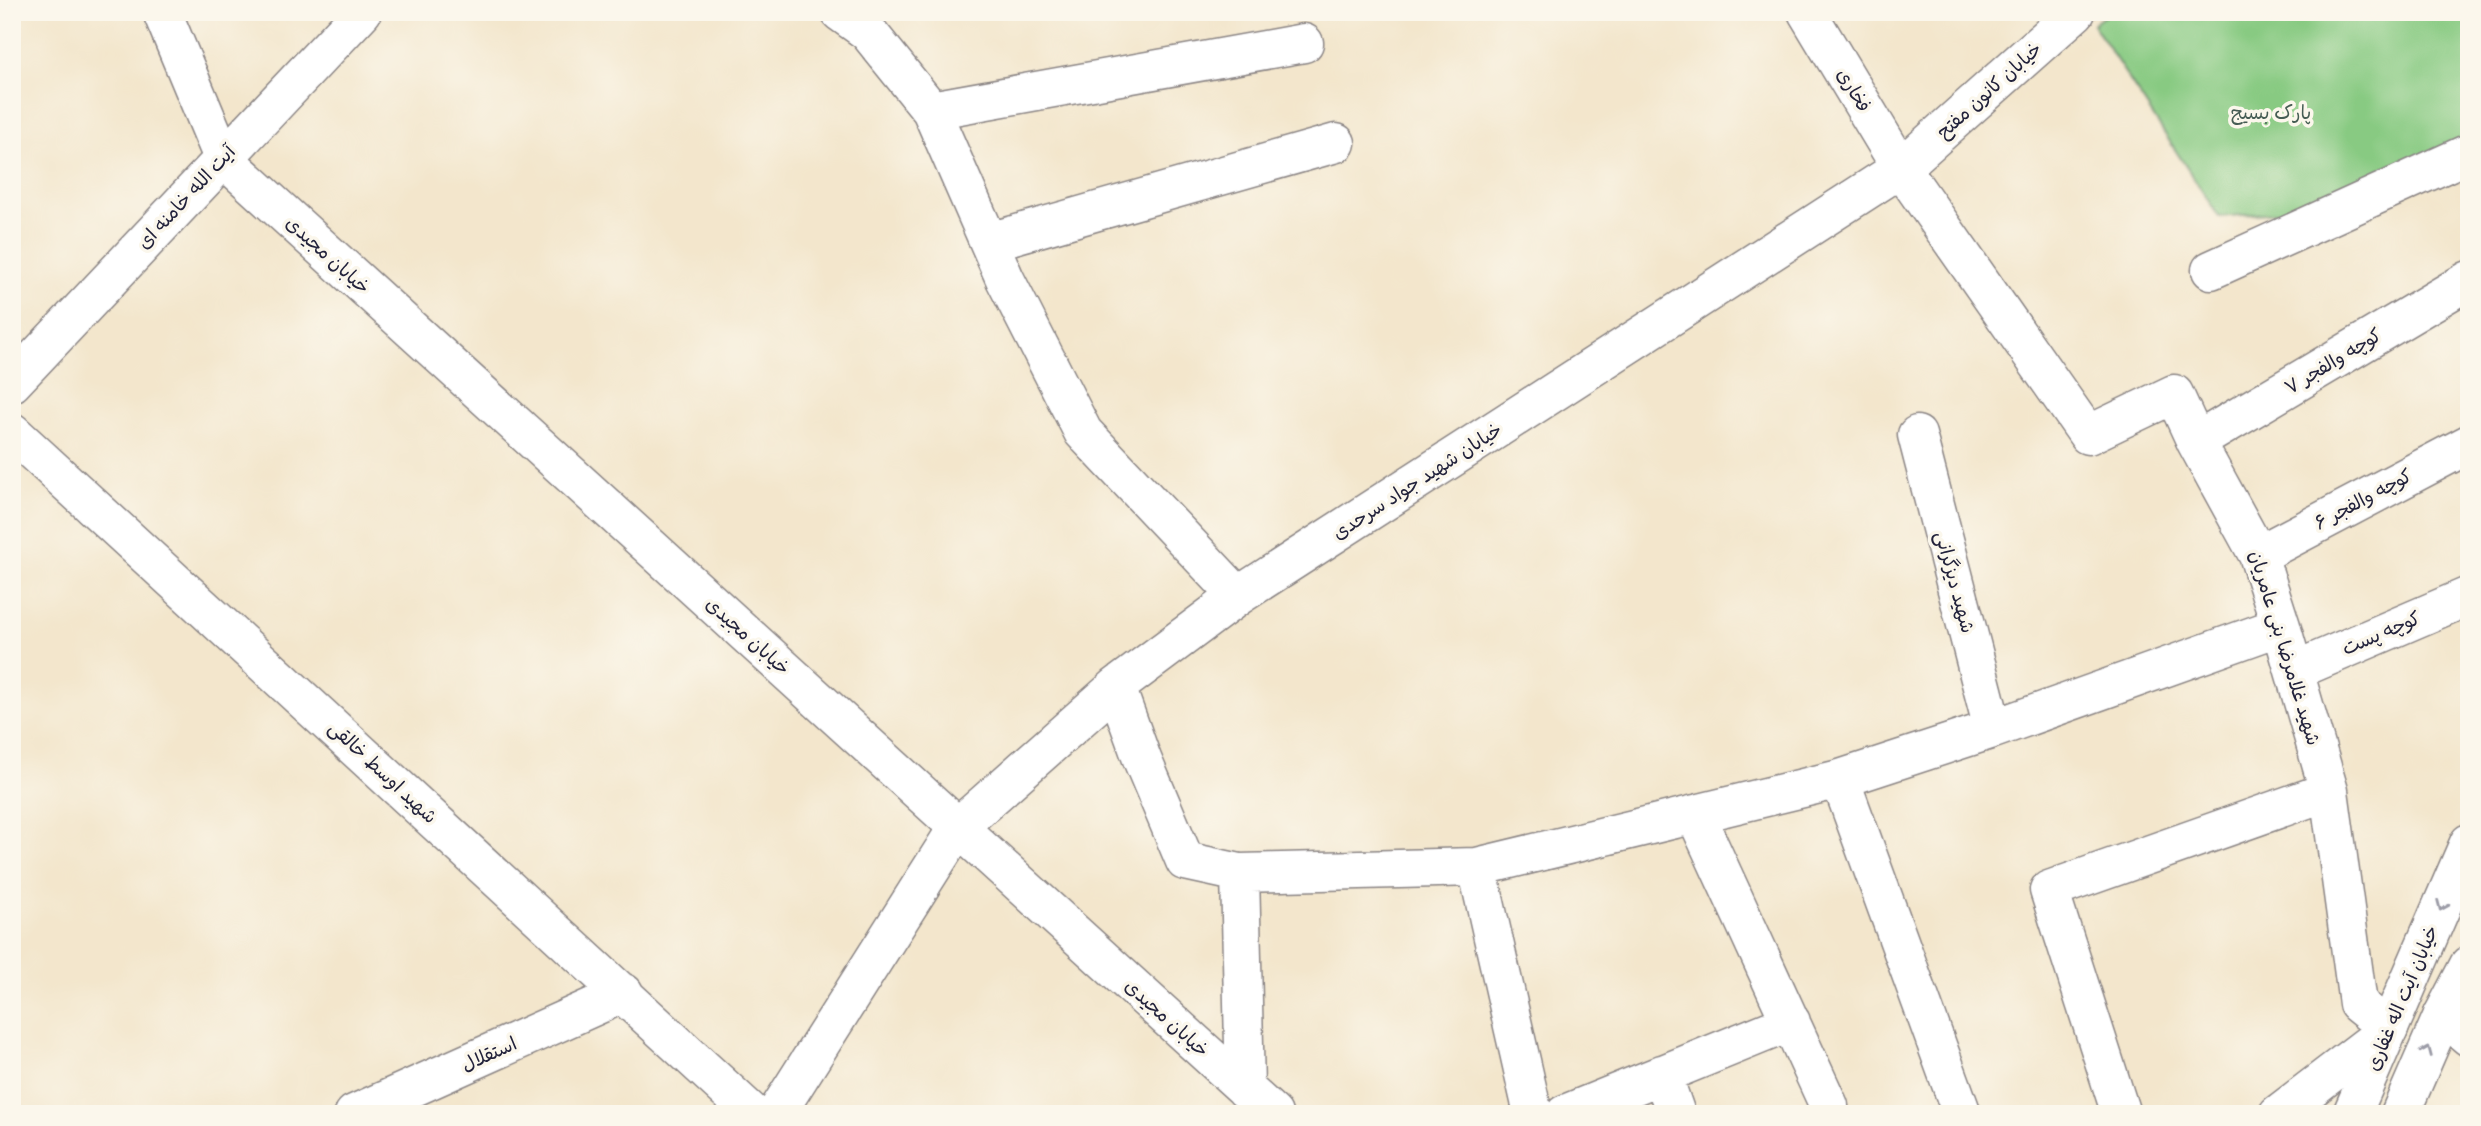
<svg xmlns="http://www.w3.org/2000/svg" width="2481" height="1126" font-family="Sriracha,'Playpen Sans Arabic',sans-serif">
<rect width="100%" height="100%" fill="#fbf7ec"/>
<filter id="ink" filterUnits="userSpaceOnUse"><feTurbulence type="fractalNoise" baseFrequency=".0143" numOctaves="2"/><feDisplacementMap in="SourceGraphic" scale="14" xChannelSelector="R" yChannelSelector="G"/><feConvolveMatrix kernelMatrix="1 2 1 2 8 2 1 2 1" color-interpolation-filters="sRGB"/></filter>
<filter id="wash" filterUnits="userSpaceOnUse"><feTurbulence type="fractalNoise" baseFrequency=".00686" numOctaves="4" result="noise"/><feDisplacementMap in="SourceGraphic" scale="28" xChannelSelector="R" yChannelSelector="G"/><feGaussianBlur stdDeviation="1.57" result="paint"/><feColorMatrix in="noise" values="0 0 0 0 0 0 0 0 0 0 0 0 0 0 0 0 0 1.4 0 .05"/><feComposite in="paint" operator="in"/></filter>
<g filter="url(#wash)">
<rect width="100%" height="100%" fill="#f3e6cc"/>
<path fill="#88ca82" stroke="#55765e" stroke-width="2" d="M2110 12H2469V151L2337 207 2219 217 2093 24Z"/>
</g>
<g filter="url(#ink)">
<g fill="none" stroke-linecap="round" stroke-linejoin="round">
<defs>
<path id="minor" d="M162 12 223 158 1273 1114
M840 12 868 32 931 110 1005 279 1083 432 1238 596
M1807 12 1901 168 2088 435 2174 394 2196 442 2258 555 2281 626 2329 791 2358 1004 2389 1029 2278 1114
M931 110 1304 43
M989 242 1336 143
M2211 270 2469 153
M12 432 753 1114
M1917 435 1993 729
M2196 442 2469 280
M2258 555 2469 444
M2294 671 2469 596
M1116 687 1142 759 1185 861 1240 873
M1840 779 1962 1114
M1695 814 1829 1106
M1477 867 1533 1114
M2443 1015 2469 1037
M1662 1074 1676 1114
M1245 1089 1240 873 1477 867 1840 779 1993 729 2281 626
M354 1114 624 993
M776 1114 958 827 1116 687 1238 596 1901 168 2076 12
M1565 1114 1791 1022
M2121 1114 2049 890 2329 791"/>
<path id="major" d="M12 383 362 12
M2352 1114 2469 843
M2400 1114 2443 1015 2469 965"/>
</defs>
<use href="#minor" stroke="#8a8484" stroke-width="41"/>
<use href="#major" stroke="#8a8484" stroke-width="41"/>
<use href="#minor" stroke="#fff" stroke-width="38"/>
<use href="#major" stroke="#fff" stroke-width="38"/>
</g>
<defs><path id="oneway-chevron" d="M-2-3.5L2.5 0L-2 3.5" fill="none" stroke-width="1.6" stroke-linecap="round" stroke-linejoin="round" transform="scale(1.75)"/></defs>
<g stroke="#9c9ca7">
<use href="#oneway-chevron" transform="translate(2442 906) rotate(113)"/>
<use href="#oneway-chevron" transform="translate(2427 1051) rotate(-67)"/>
</g>
</g>
<g text-anchor="middle" dominant-baseline="central" stroke-width="7" stroke-linejoin="round" paint-order="stroke">
<g font-size="19" fill="#22223b" stroke="#fbf7ec">
<text transform="translate(1854 90) rotate(59)">فخاری</text>
<text transform="translate(1989 90) rotate(-42)">خیابان کانون مفتح</text>
<text transform="translate(186 197) rotate(-47)">آیت الله خامنه ای</text>
<text transform="translate(328 255) rotate(42)">خیابان مجیدی</text>
<text transform="translate(2333 361) rotate(-31)">کوچه والفجر ۷</text>
<text transform="translate(1417 481) rotate(-33)">خیابان شهید جواد سرحدی</text>
<text transform="translate(2363 499) rotate(-28)">کوچه والفجر ۶</text>
<text transform="translate(1955 582) rotate(75)">شهید دیزگرانی</text>
<text transform="translate(2381 633) rotate(-23)">کوچه پست</text>
<text transform="translate(748 636) rotate(42)">خیابان مجیدی</text>
<text transform="translate(2285 648) rotate(73)">شهید غلامرضا بنی عامریان</text>
<text transform="translate(383 772) rotate(43)">شهید اوسط خالقی</text>
<text transform="translate(2402 998) rotate(-67)">خیابان آیت اله غفاری</text>
<text transform="translate(1167 1018) rotate(42)">خیابان مجیدی</text>
<text transform="translate(489 1054) rotate(-24)">استقلال</text>
</g>
<g font-size="19" fill="#465d54" stroke="#fbf7ec">
<text x="2271" y="112">پارک بسیج</text>
</g>
</g>
<rect width="2481" height="1126" fill="none" stroke="#fbf7ec" stroke-width="42"/>
</svg>
